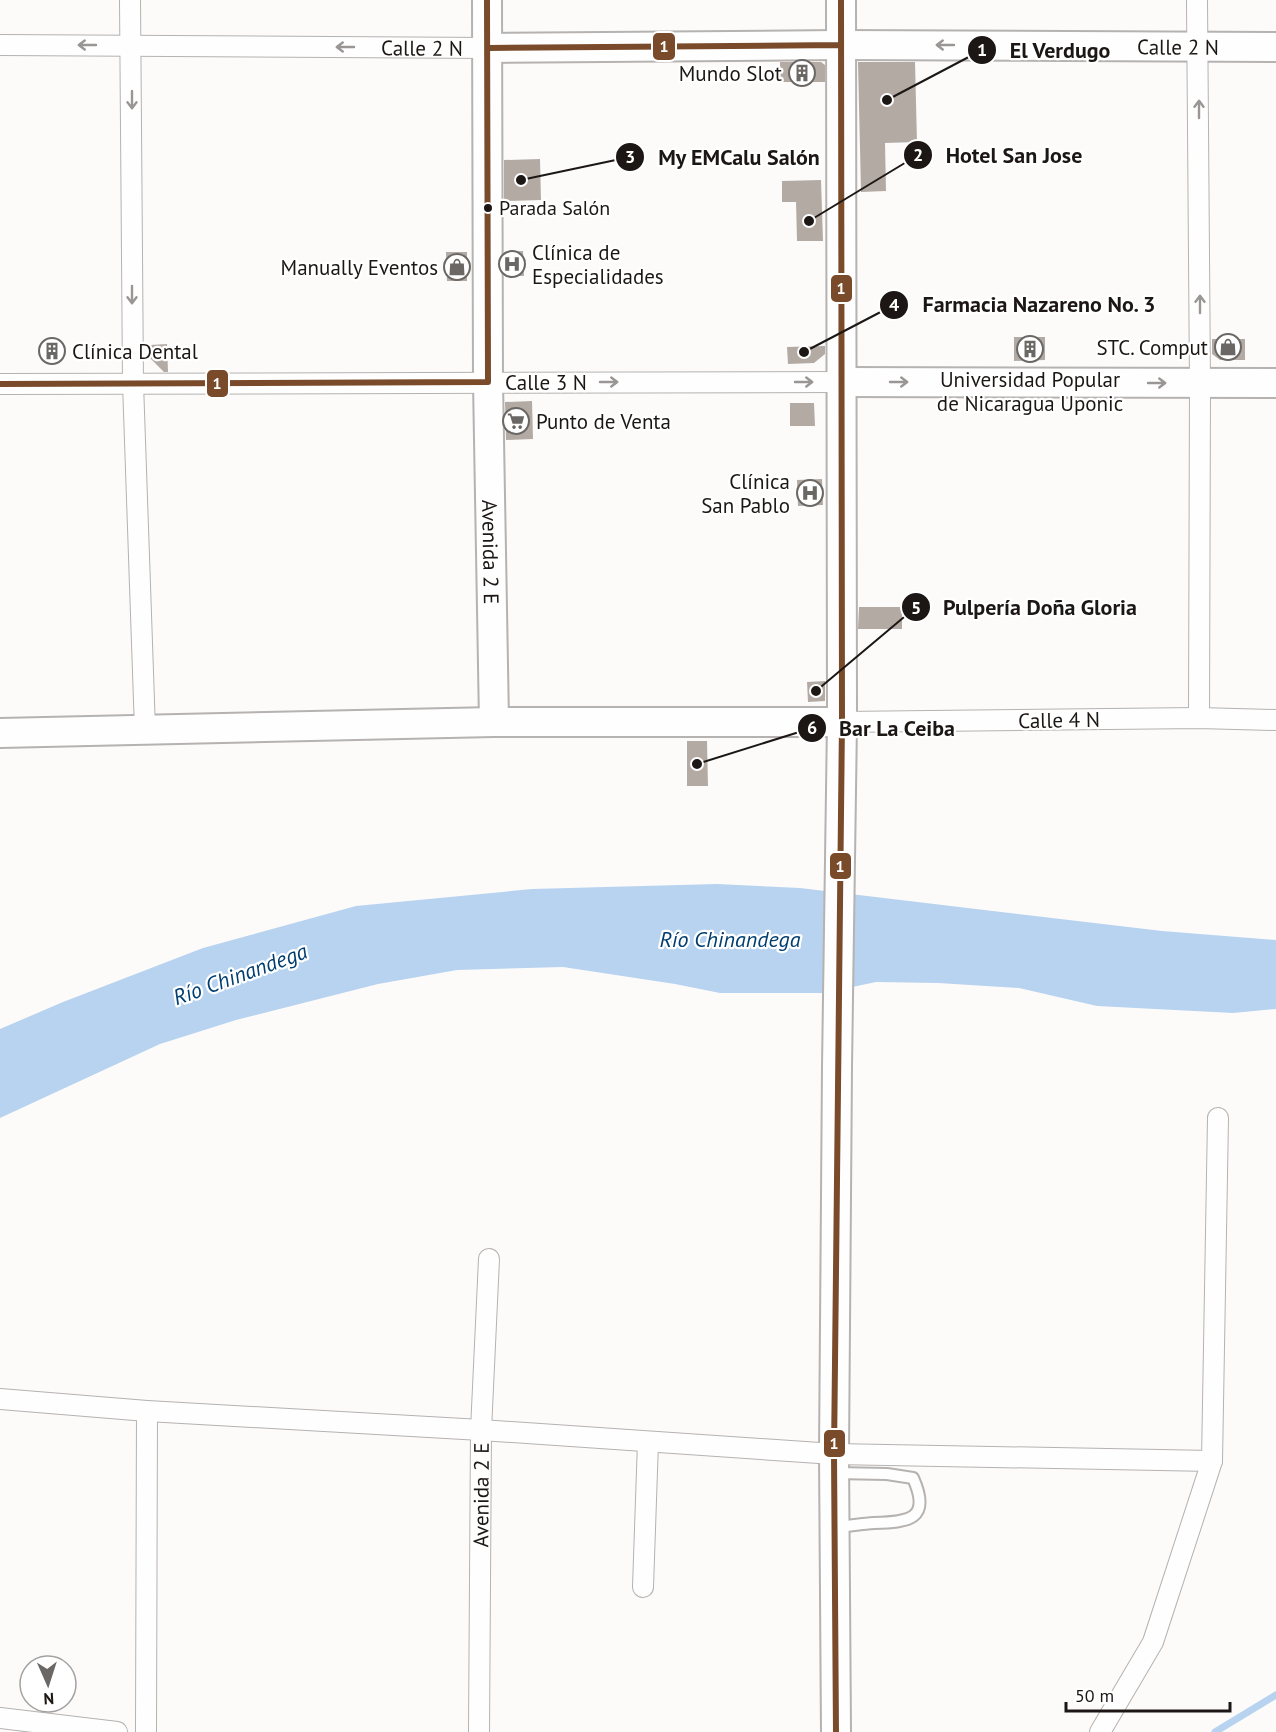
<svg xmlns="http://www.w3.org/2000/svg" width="1276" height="1732" font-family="'PT Sans',sans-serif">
<rect width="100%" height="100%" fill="#fcfbfa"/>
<path fill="#b7d3f0" d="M717 884 800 888 1162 931 1276 940V1009L1233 1013 1097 1006 1019 988 938 983 876 982 824 993H720L675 984 563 967 457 970 378 984 236 1020 160 1044 0 1118V1029L63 1002 203 948 356 906 532 889Z"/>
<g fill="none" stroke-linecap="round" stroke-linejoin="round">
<path stroke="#b7d3f0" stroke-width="7" d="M1215 1732 1276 1695"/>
</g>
<path fill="#b3aaa4" d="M780 62H821L825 65V82H780Z
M858 62H915L917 142 885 143 886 191 861 192Z
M540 159 541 200 504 201V160Z
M821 180 823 241H797L796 202H782V181Z
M523 251 524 276H504V252Z
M446 252H467V281H447Z
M1014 337H1045V360L1014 361Z
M1212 339H1245V360H1220L1212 354Z
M167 344 168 372H164L150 358V345Z
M825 346V354L814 363 788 364 787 347Z
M532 401 533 439 506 440 505 402Z
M790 403H814L815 426H790Z
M822 479 823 505 798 506 797 480Z
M859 607H902V629H858Z
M825 681V701L808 702 807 682Z
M687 741H707L708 786H687Z"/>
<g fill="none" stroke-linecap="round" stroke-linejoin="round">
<defs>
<path id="lane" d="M835 1473 887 1474 913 1478C932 1520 908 1522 874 1523 861 1524 848 1526 835 1527"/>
<g id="street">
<path d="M130 0 133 383 145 730"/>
<path d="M1197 0 1200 384 1199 718"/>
<path id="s1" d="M0 45 488 48"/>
<path d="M0 384 840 382"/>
<path d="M842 722 1199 718 1276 720"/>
<path d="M0 1399 147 1411 481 1430 834 1454 1212 1461"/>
<path d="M643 1587 648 1442"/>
<path d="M0 1718 117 1732"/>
<path d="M146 1732 147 1411"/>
<path id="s2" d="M479 1732 481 1430 489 1259"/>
<path d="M1100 1732 1153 1642 1212 1461 1218 1118"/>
</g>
<g id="secondary">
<path id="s3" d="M487 0 488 382 494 722"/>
<path id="s4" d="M488 48 840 45 1276 47"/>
<path d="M840 382 1276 383"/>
<path d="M0 733 494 722H842"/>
<path d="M836 1732 834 1454 837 1067 842 722 841 0"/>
</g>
</defs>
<use href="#lane" stroke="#b5b2b0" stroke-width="14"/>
<use href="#street" stroke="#b5b2b0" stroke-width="22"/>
<use href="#secondary" stroke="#b5b2b0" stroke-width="32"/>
<use href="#lane" stroke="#fffefe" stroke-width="10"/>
<use href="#street" stroke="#fffefe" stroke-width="20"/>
<use href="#secondary" stroke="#fffefe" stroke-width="28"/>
<defs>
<path id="bus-1" d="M488 48 840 45
M0 384 488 382 487 0
M836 1732 834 1454 842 722 841 0"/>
</defs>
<use href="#bus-1" stroke="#fff" stroke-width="10"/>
<use href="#bus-1" stroke="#7a4b2a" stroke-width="6"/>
</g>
<defs><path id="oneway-shaft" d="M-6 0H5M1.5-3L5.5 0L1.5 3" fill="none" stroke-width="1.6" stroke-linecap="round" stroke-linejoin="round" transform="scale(1.5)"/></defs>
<g stroke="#999695">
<use href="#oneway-shaft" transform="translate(87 45) rotate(-180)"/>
<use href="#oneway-shaft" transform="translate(945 45) rotate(-180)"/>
<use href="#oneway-shaft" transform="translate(345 47) rotate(-180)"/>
<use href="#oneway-shaft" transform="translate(132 100) rotate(90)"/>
<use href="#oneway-shaft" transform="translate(1199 109) rotate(-90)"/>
<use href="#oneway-shaft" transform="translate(132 295) rotate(90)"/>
<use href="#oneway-shaft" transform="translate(1200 304) rotate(-90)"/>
<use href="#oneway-shaft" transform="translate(609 382)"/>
<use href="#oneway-shaft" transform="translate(804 382)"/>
<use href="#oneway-shaft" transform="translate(899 382)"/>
<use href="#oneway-shaft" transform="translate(1157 383)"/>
</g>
<defs>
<symbol id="building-ring" viewBox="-11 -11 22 22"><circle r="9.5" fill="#fff" stroke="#6a6764" stroke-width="1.5"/><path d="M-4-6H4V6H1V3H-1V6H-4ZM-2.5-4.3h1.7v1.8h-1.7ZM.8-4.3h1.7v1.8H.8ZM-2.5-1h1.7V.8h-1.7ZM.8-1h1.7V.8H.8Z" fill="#6a6764"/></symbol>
<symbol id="hospital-ring" viewBox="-11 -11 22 22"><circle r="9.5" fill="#fff" stroke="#6a6764" stroke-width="1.5"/><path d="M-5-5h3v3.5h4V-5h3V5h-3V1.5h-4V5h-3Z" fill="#6a6764"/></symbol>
<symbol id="shop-ring" viewBox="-11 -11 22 22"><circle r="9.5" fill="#fff" stroke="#6a6764" stroke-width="1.5"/><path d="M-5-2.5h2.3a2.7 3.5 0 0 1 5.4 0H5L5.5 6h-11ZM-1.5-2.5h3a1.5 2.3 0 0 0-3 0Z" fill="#6a6764"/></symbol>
<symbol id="supermarket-ring" viewBox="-11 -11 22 22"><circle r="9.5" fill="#fff" stroke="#6a6764" stroke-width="1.5"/><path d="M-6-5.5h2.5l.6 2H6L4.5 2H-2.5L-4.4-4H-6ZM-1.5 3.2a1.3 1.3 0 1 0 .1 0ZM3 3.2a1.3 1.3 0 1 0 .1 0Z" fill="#6a6764"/></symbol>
</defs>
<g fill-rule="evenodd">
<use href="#building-ring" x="787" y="58" width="30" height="30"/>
<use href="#hospital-ring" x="497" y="249" width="30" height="30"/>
<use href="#shop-ring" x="442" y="252" width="30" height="30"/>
<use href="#shop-ring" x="1213" y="332" width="30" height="30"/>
<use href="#building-ring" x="1015" y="334" width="30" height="30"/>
<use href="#building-ring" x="37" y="336" width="30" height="30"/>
<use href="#supermarket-ring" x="501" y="406" width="30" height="30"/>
<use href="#hospital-ring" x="795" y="478" width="30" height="30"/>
</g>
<circle fill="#1c1714" stroke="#fff" stroke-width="2" cx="488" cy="208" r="5"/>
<g text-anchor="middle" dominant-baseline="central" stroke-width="4.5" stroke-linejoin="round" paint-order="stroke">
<g font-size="20" fill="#1c1714" stroke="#fff" text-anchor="start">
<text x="499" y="208">Parada Salón</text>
</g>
<g font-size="21" fill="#1c1714" stroke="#fff">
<text stroke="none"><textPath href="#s4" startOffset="690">Calle 2 N</textPath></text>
<text stroke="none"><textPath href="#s1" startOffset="422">Calle 2 N</textPath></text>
<text x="546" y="382">Calle 3 N</text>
<text stroke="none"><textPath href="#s3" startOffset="552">Avenida 2 E</textPath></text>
<text transform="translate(1059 720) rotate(-1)">Calle 4 N</text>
<text stroke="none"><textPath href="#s2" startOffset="237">Avenida 2 E</textPath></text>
</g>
<g font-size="21" fill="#1c1714" stroke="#fff" text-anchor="end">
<text x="782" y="73">Mundo Slot</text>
<text x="532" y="252" text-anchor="start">Clínica de<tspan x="532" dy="24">Especialidades</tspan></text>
<text x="438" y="267">Manually Eventos</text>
<text x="1208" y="347">STC. Comput</text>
<text x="72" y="351" text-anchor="start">Clínica Dental</text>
<text x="1030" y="379" text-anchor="middle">Universidad Popular<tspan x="1030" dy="24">de Nicaragua Uponic</tspan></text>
<text x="536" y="421" text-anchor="start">Punto de Venta</text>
<text x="790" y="481">Clínica<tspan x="790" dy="24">San Pablo</tspan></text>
</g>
<g font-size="22" font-style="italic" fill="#003e70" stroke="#fff">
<text x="730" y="939">Río Chinandega</text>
<text transform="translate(240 974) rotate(-20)">Río Chinandega</text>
</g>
</g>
<path fill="none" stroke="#1c1714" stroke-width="2" d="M887 100L982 50M809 221L918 155M521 180L630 157M804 352L894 305M816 691L916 607M697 764L812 728"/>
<g fill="#1c1714" stroke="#fff" stroke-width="2">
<circle cx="887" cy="100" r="6"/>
<circle cx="809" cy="221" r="6"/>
<circle cx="521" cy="180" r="6"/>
<circle cx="804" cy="352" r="6"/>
<circle cx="816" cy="691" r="6"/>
<circle cx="697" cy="764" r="6"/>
<circle cx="982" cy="50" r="15"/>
<circle cx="918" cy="155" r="15"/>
<circle cx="630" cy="157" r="15"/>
<circle cx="894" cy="305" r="15"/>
<circle cx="916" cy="607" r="15"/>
<circle cx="812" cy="728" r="15"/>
</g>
<g font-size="18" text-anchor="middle" font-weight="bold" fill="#fff">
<text x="982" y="56">1</text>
<text x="918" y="161">2</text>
<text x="630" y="163">3</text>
<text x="894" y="311">4</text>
<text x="916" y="614">5</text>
<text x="812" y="734">6</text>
</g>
<g font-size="22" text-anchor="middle" font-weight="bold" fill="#1c1714" stroke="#fff" stroke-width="4.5" stroke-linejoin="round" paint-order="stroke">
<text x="1060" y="58">El Verdugo</text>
<text x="1014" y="163">Hotel San Jose</text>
<text x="739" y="165">My EMCalu Salón</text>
<text x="1039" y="312">Farmacia Nazareno No. 3</text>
<text x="1040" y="615">Pulpería Doña Gloria</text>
<text x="897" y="736">Bar La Ceiba</text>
</g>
<g stroke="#fff" stroke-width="2">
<rect x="652" y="32" width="24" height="29" rx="6" fill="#7a4b2a"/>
<rect x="830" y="274" width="23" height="29" rx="6" fill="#7a4b2a"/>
<rect x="206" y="369" width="23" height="29" rx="6" fill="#7a4b2a"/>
<rect x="829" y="852" width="23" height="28" rx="6" fill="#7a4b2a"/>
<rect x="823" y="1429" width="23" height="29" rx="6" fill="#7a4b2a"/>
</g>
<g font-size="16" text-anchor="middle" font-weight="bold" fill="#fff">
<text x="664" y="52">1</text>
<text x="841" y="294">1</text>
<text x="217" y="389">1</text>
<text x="840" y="872">1</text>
<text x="834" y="1449">1</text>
</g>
<g transform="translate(48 1684) rotate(177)"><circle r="28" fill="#ffffff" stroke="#a4a2a1" stroke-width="1.5"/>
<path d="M0-4.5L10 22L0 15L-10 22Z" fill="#6a6764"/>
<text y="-9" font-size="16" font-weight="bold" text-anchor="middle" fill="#1c1714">N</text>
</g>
<path d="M1066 1702v9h164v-9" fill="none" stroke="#1c1714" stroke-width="3"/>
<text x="1075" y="1702" font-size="18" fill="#1c1714" stroke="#ffffff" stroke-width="4.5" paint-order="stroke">50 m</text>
</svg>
